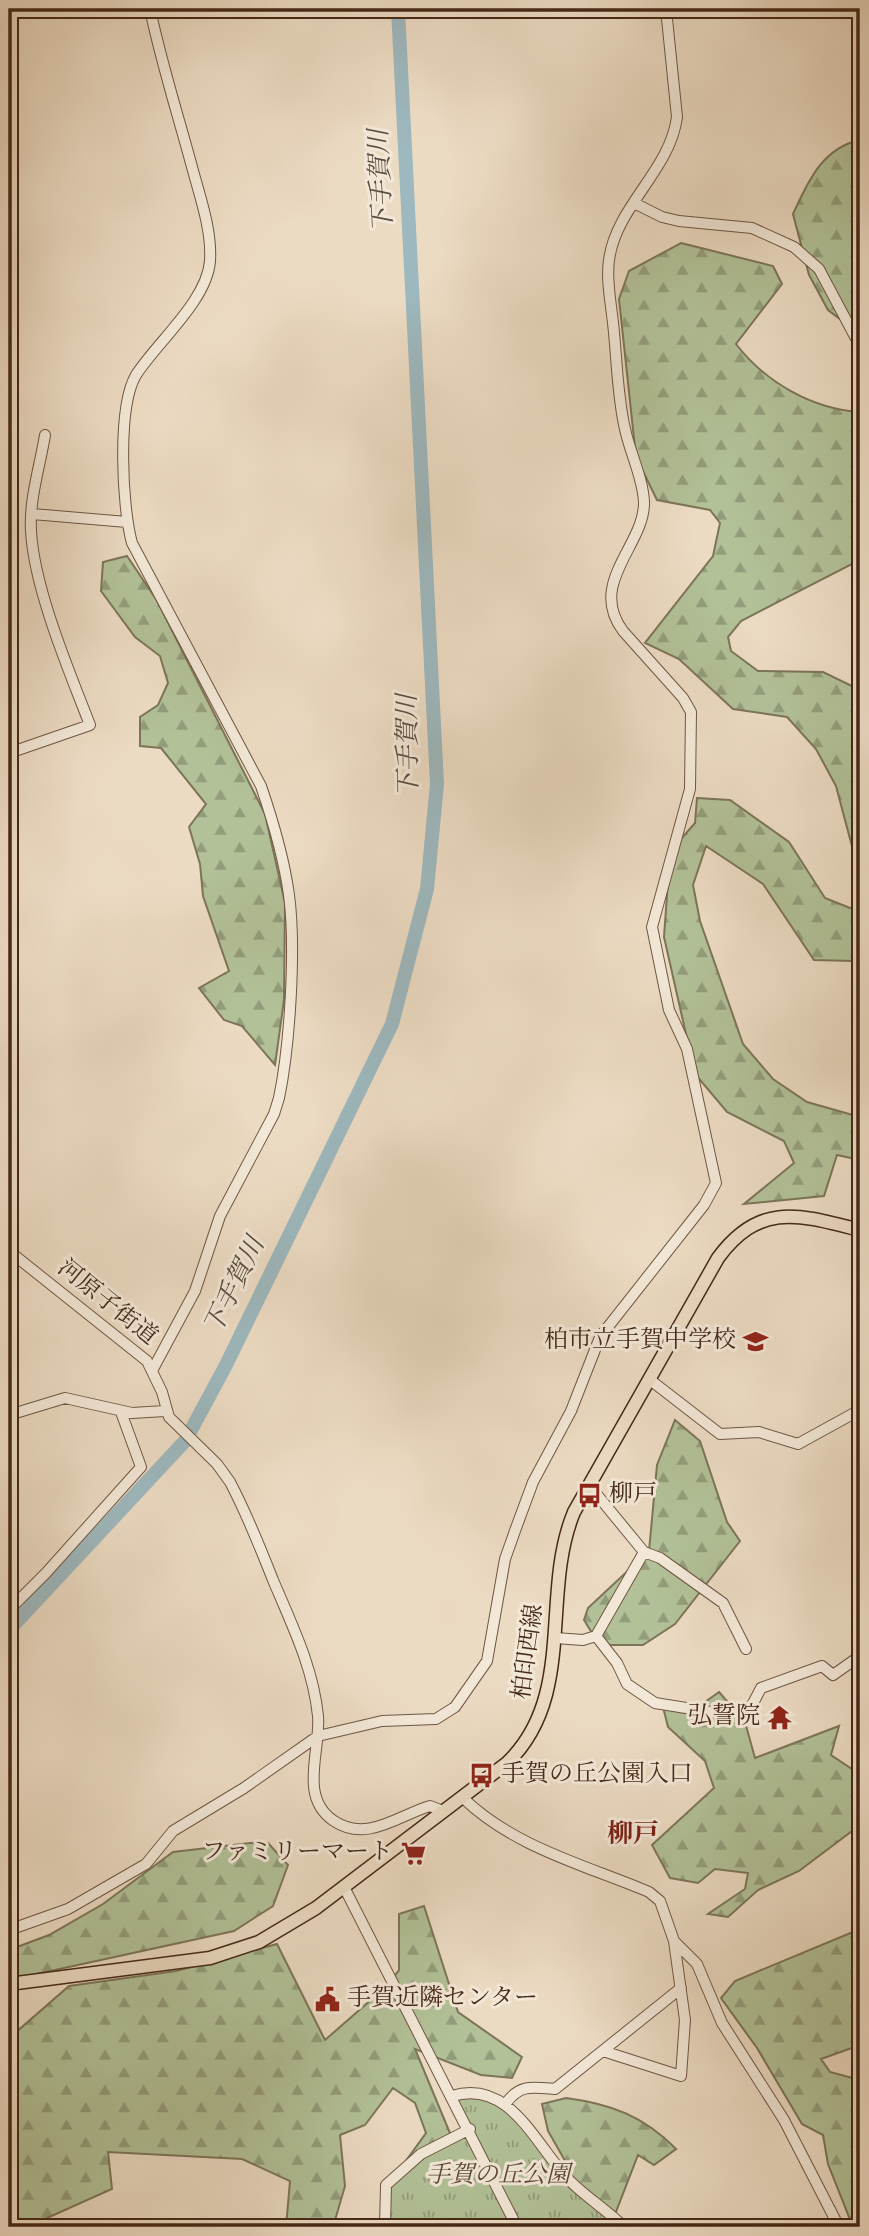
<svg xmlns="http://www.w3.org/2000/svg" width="869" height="2236" font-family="Vollkorn,'Noto Serif JP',serif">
<defs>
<pattern id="forest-firs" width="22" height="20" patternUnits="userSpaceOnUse" patternTransform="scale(1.75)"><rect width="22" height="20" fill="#b2c198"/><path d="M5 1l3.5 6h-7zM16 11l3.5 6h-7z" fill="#939d7b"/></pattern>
<pattern id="park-tufts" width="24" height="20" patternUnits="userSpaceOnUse" patternTransform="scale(1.75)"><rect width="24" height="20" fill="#b2c198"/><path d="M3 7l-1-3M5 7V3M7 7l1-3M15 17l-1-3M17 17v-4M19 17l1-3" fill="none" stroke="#939d7b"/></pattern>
</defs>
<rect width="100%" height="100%" fill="#ecdbc3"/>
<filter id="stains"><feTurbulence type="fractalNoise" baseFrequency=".00286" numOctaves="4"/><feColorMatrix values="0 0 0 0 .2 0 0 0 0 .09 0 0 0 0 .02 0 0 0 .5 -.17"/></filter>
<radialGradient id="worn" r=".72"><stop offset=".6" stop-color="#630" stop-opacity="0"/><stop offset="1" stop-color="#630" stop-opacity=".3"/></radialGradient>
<path fill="url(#forest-firs)" stroke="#7c7558" stroke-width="2" d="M860 140V224L855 235 860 247V334L828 310 809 275 793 214C808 182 822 148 860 140Z
M681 243 773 266 782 284 736 344C765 382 812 409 860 412V560L741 621 728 637 731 651 758 671 823 672 854 687 860 703V862L853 850 836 786 816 749 787 717 733 709 679 659 645 643 713 556 720 523 710 510 657 500 636 457 619 299 629 271Z
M127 556 156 599 265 814 285 903 284 1000 275 1065 242 1026 224 1020 199 988 229 971 203 896 200 864 189 827 206 804 161 748 140 746V717L158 705 168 683 160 656 135 637 101 591 103 562Z
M697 798 730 800 789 842 825 898 860 912V971L853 961 814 960 763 884 706 846 693 885 700 921 743 1044 773 1079 807 1102 860 1117V1160L837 1155 824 1196 744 1204 794 1163 784 1141 727 1112 695 1074 664 937 668 881 681 839 695 823Z
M675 1420 700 1441 727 1522 740 1541 675 1624 643 1645H610L595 1638 584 1620 588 1608 649 1551 657 1465Z
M719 1692 745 1722 755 1758 839 1726 831 1755 852 1769 860 1761V1825L799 1871 758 1890 728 1917 708 1914 745 1889 748 1873 715 1869 698 1883 670 1878 652 1845 714 1788 705 1761 668 1727 663 1707H698Z
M250 1843H268L288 1865 273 1906 234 1931 9 1980V1950L49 1935 103 1904 173 1852Z
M424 1906 458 2012 522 2057 512 2078 481 2075 415 2049 479 2203 395 2176 426 2133 415 2103 393 2088 365 2125 340 2135 345 2186 333 2227H286L290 2181 242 2159 108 2152 112 2189 27 2227H13C3 2211 6 2178 16 2164L9 2155V2034L15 2033 69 1986 176 1971 277 1944 325 2040 388 1985 399 1970V1914Z
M860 1929V2045L821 2059 830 2072 860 2080V2227H853L828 2164 823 2135 802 2124 757 2048 721 1998 735 1981Z
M566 2098C611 2104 644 2116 676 2149L654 2165 638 2155 614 2217 571 2198 572 2173 548 2131 542 2104Z"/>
<path fill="url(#park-tufts)" stroke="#7c7558" stroke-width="2" d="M452 2096 497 2098 569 2180 623 2227H385L386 2185 395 2176 469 2130Z"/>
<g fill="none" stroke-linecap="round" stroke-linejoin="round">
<path stroke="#9db8be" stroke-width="14" d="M190 1432 226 1365 392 1024 427 889 437 784 398 9
M9 1630 185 1441"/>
<defs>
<path id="minor" d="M150 9C161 62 178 115 192 167 200 197 212 230 210 261 207 301 157 342 136 375 117 407 122 507 132 543L261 786C273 821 284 858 289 895 296 948 290 1045 279 1098L274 1114 220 1216 195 1291 153 1369
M634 203 662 217 679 221 752 228 794 247 819 269 860 346
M32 514 127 522
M9 753 90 725C69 671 34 588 31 531 29 500 40 466 45 435
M9 1251 147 1361 162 1392 169 1417 217 1464 230 1482C247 1514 260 1547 273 1580 292 1625 313 1667 318 1716 321 1751 298 1797 334 1821 367 1843 399 1815 430 1806L443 1811
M649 1379 720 1434 759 1432 798 1444 858 1411 860 1403
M9 1415 65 1398 132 1413 165 1411
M589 1485 644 1552 660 1558 723 1603 746 1649
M9 1610 46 1573 141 1467 121 1412
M596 1636 644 1552
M555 1638 583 1640 596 1636 617 1663 627 1684 655 1703 711 1712 749 1711 761 1688 822 1666 833 1675 860 1656
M462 1797C513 1847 585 1865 649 1892L660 1901 674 1941 697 1964 722 2023 784 2120 839 2227
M344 1887 517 2227
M9 1930 68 1909 146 1864 173 1831 244 1788 318 1736 382 1721 436 1719 455 1707 487 1661 505 1559 516 1528 533 1482 571 1411 600 1337 704 1205 716 1183 687 1049 669 1010 652 927 690 789 691 712 683 698 623 631C587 583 645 545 644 502 643 478 630 453 625 429 617 395 617 358 613 323 611 303 606 280 609 260 616 206 670 171 677 117L666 9
M603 2051 681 2076 685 2020 674 1941
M452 2096C511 2078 536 2147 570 2181 587 2198 607 2210 624 2227
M506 2103C520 2084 532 2087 555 2089L681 1988
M385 2227 386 2185 421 2154 470 2129"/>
<path id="major" d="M9 1984 210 1958 259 1942 316 1908 507 1763C577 1696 540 1594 574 1512L718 1258C760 1201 800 1215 860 1230"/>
</defs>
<use href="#minor" stroke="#6f5642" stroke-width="12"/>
<use href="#major" stroke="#452917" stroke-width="15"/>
<use href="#minor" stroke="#f3e8d8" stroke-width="10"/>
<use href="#major" stroke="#ecdbc3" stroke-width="12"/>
</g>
<defs>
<symbol id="school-bare" viewBox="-9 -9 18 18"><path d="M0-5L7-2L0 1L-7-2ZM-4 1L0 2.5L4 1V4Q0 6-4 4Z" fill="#8f2418" stroke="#f3e8d8" stroke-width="2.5" paint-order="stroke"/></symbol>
<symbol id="bus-bare" viewBox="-9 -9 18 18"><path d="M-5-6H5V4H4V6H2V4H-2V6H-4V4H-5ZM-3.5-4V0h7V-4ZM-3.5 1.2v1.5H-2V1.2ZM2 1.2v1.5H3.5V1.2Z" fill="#8f2418" stroke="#f3e8d8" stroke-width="2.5" paint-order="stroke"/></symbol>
<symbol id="temple-bare" viewBox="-9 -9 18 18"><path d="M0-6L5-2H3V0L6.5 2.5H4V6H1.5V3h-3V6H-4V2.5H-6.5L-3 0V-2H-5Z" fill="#8f2418" stroke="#f3e8d8" stroke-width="2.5" paint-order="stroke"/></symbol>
<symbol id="supermarket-bare" viewBox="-9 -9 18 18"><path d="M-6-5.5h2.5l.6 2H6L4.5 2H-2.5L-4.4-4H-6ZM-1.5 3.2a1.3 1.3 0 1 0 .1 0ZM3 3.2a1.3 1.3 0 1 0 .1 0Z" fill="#8f2418" stroke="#f3e8d8" stroke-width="2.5" paint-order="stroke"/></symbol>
<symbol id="civic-bare" viewBox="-9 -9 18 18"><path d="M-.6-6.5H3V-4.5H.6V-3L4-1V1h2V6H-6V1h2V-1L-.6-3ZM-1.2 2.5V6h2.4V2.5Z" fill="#8f2418" stroke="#f3e8d8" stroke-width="2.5" paint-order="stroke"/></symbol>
</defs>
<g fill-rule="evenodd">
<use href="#school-bare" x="738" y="1324" width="35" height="35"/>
<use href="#bus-bare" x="572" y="1478" width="35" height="35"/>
<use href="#temple-bare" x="762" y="1700" width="35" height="35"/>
<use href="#bus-bare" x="464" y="1758" width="35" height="35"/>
<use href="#supermarket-bare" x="396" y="1836" width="35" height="35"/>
<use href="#civic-bare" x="310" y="1982" width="35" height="35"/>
</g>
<g text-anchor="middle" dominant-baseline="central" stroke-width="6" stroke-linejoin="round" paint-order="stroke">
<g font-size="24" fill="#452917" stroke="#f3e8d8">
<text transform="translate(107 1303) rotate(39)">河原子街道</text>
<text transform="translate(529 1652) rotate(-82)">柏印西線</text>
</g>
<g font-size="24" fill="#452917" stroke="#f3e8d8" text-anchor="end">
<text x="736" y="1341">柏市立手賀中学校</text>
<text x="609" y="1495" text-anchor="start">柳戸</text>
<text x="760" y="1717">弘誓院</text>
<text x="501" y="1775" text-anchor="start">手賀の丘公園入口</text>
<text x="393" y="1853">ファミリーマート</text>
<text x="347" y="1999" text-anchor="start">手賀近隣センター</text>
</g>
<g font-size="24" font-style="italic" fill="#5b4731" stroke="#f3e8d8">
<text x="498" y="2176">手賀の丘公園</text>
</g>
<g font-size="26" font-style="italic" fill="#5b4d41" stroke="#f3e8d8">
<text transform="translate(382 181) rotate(-93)">下手賀川</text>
<text transform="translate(409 746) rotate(-91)">下手賀川</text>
<text transform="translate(235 1286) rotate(-64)">下手賀川</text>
</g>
<g font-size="26" font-weight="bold" fill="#7a1f14" stroke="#f3e8d8">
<text x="633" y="1835">柳戸</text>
</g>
</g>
<rect width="869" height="2236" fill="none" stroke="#ecdbc3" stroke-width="35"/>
<rect x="10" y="10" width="848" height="2215" fill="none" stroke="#452917" stroke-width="3.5"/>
<rect x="18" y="18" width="834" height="2201" fill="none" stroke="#452917" stroke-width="2"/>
<rect width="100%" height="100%" filter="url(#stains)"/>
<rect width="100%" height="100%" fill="url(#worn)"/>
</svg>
